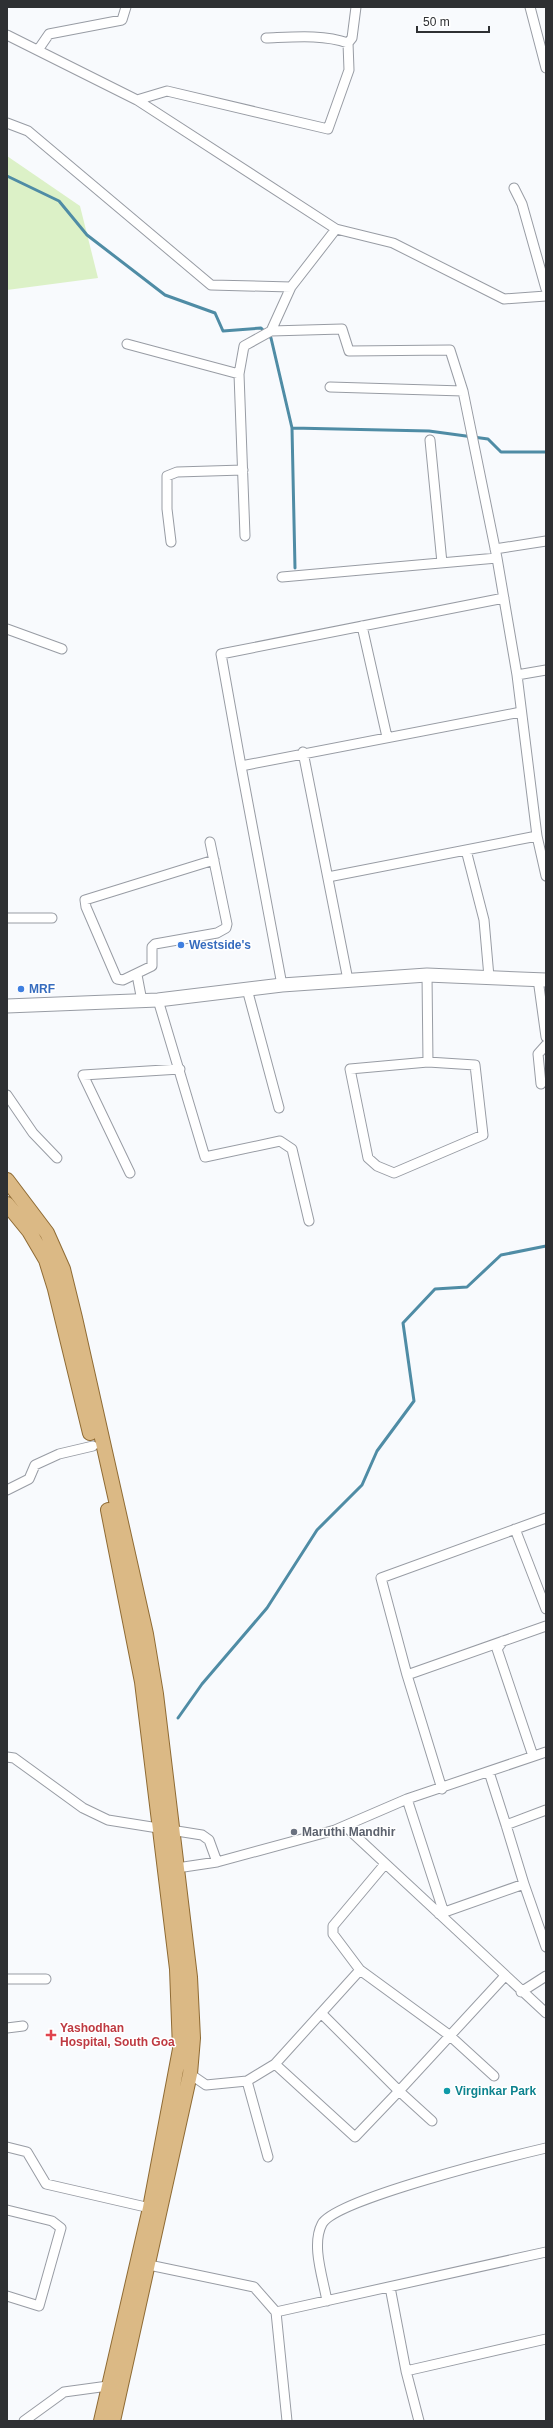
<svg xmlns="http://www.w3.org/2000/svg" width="553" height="2428" font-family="Helvetica,sans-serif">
<rect width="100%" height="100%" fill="#f8fafd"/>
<path fill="#dcf1c7" d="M7 156 80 206 98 278 7 290Z"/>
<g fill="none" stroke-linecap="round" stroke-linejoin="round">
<path stroke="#4f8ca5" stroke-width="3" d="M7 176 59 201 87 235 165 295 215 313 223 331 261 328 271 338 292 428 295 568
M292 428 429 431 488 439 501 452H546
M178 1718 202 1684 267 1608 317 1530 362 1485 377 1451 414 1401 403 1323 435 1289 467 1287 501 1255 546 1246"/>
<defs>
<path id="street" d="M530 7 546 68
M7 35 137 100 336 229 393 243 504 299 546 296
M266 38C293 37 323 34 348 43
M38 50 49 34 122 20 126 7
M137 100 167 91 328 129 349 70 348 43 352 38 356 7
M7 123 28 131 211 285 291 287
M514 188 522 204 546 289
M271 331 342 329 349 351 450 350 463 391 497 558
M127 344 239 374 244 346 271 331 291 287 336 229
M239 374 245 536
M330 387 463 391
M430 440 442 563
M171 542 167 509V476L177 472 243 470
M495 549 546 541
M282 577 497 558 517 675 546 670
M362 626 387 737
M7 629 62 649
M303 752 348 980
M241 766 221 654 504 598
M537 836 546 876
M210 842 227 924 226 928 217 933 155 944 152 947V966L123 980 117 979 86 907 85 900 214 860
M466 850 484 920 489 977
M328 877 537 836 517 675
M7 918H52
M137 975 142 1001
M427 975 428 1062
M538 979 546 1037
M282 985 241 766 521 712
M247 989 279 1108
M158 1000 205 1157 280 1141 292 1149 309 1221
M428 1062 475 1065 483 1135 394 1173 377 1166 368 1158 350 1069Z
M541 1084 538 1054 546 1045
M7 1095 33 1133 57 1158
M130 1173 83 1075 180 1069
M7 1490 29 1479 35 1465 59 1454 93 1446
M515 1529 546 1609
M503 1641 497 1649 533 1756
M407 1675 546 1626
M7 1757 14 1758 83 1808 108 1820 202 1835 209 1840 217 1862
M489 1772 506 1825 546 1810
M442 1789 407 1675 381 1578 546 1518
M407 1799 444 1913
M345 1826 546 2013
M177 1868 217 1862 335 1830 407 1799 546 1752
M524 1884 546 1947
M439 1914 524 1884 506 1825
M360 1970 449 2035 494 2076
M7 1979H46
M521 1992 546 1976
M321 2013 399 2091 355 2137 275 2064 360 1970 333 1934V1926L385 1864
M7 2028 23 2026
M190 2074 206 2085 247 2081 268 2157
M247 2081 275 2064
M432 2121 399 2091 505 1976
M7 2147 27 2152 46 2184 150 2208
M7 2210 52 2221 61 2228 39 2306 7 2296
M149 2265 254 2287 276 2312 287 2421
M390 2287 406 2371 419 2421
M327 2301C323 2278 311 2245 322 2224 335 2199 512 2156 546 2148
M276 2312 546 2252
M406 2371 546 2339
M24 2421 64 2392 108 2386"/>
<path id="secondary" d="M7 1006 158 1000 282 985 427 975 546 980"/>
<path id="primary" d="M7 1180 47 1233 63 1269 75 1318 146 1634 156 1694 190 1977 193 2038 190 2074 113 2421
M7 1204 29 1231 46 1260 55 1289 90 1433
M101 2421 150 2208 180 2049 177 1969 142 1682 108 1510"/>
</defs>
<use href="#street" stroke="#989ca4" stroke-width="11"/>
<use href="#secondary" stroke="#989ca4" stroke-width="15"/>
<use href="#primary" stroke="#8f6b34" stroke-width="16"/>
<use href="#street" stroke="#fff" stroke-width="9"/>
<use href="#secondary" stroke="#fff" stroke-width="13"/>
<use href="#primary" stroke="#dbb985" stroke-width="14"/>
</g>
<g fill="#3f7fe0" stroke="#fff" stroke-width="1.5">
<circle cx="181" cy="945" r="4"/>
<circle cx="21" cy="989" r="4"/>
</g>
<circle fill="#6b7280" stroke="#fff" stroke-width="1.5" cx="294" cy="1832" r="4"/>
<path fill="#e0444e" stroke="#fff" stroke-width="1.5" d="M49 2029h4v4h4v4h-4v4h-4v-4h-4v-4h4z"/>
<circle fill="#0f9aa8" stroke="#fff" stroke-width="1.5" cx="447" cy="2091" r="4"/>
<g text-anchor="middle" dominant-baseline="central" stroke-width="3" stroke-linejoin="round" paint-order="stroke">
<g font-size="12" font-weight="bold" fill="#366cbe" stroke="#fff" text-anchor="start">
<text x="189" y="945">Westside's</text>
<text x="29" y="989">MRF</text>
</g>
<g font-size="12" font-weight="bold" fill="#5b616d" stroke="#fff" text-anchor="start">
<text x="302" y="1832">Maruthi Mandhir</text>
</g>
<g font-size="12" font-weight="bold" fill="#be3a42" stroke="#fff" text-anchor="start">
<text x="60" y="2028">Yashodhan<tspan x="60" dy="14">Hospital, South Goa</tspan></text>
</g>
<g font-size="12" font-weight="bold" fill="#0d838f" stroke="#fff" text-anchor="start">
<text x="455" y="2091">Virginkar Park</text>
</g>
</g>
<rect width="553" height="2428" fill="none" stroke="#2e3033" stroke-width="16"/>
<path d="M417 26v6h72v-6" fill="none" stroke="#2e3033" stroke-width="2"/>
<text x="423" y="26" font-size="12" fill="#2e3033" stroke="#ffffff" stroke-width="3" paint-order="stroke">50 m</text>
</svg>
